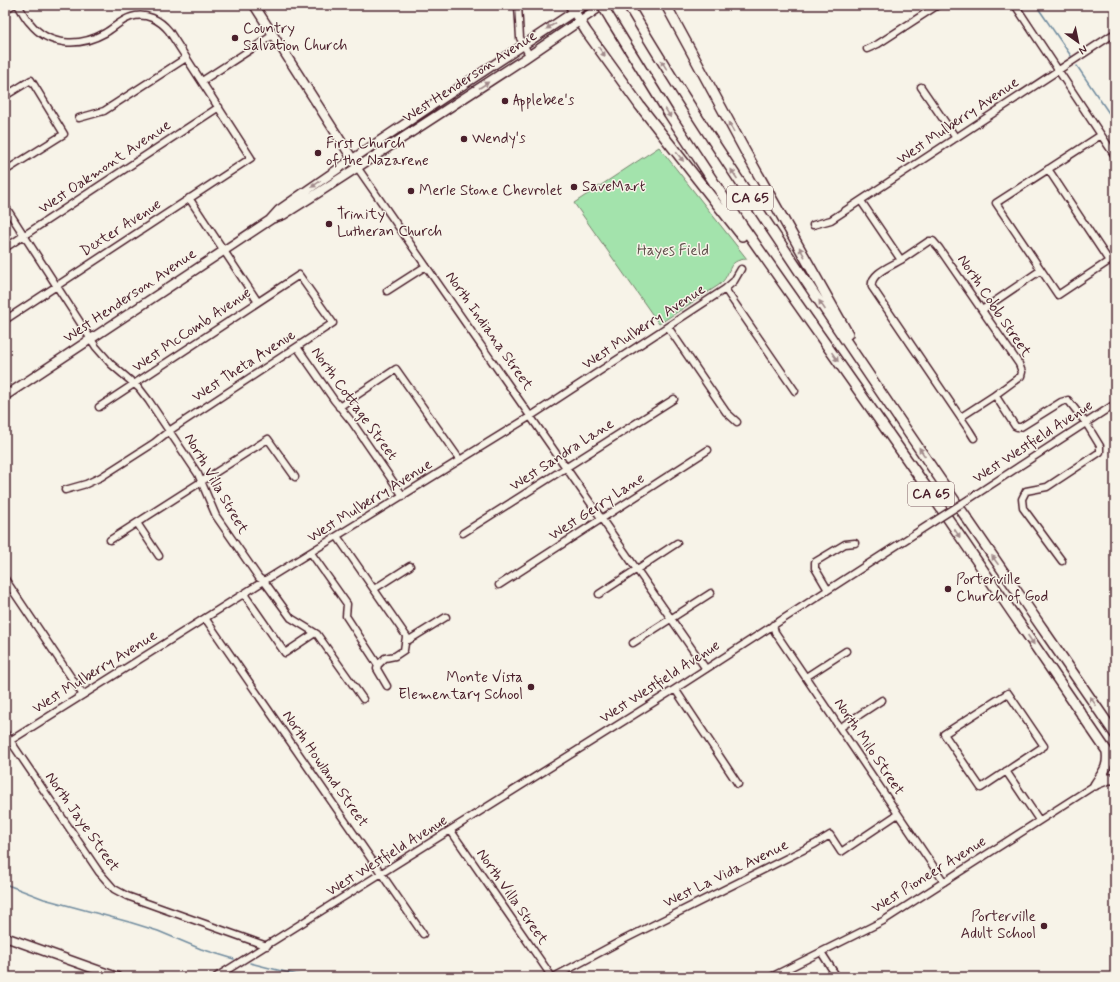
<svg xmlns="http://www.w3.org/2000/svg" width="1120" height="982" font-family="Mynerve,sans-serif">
<rect width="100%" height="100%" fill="#f7f3e8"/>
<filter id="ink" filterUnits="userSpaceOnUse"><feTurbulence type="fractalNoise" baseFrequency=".025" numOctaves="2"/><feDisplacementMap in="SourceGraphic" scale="8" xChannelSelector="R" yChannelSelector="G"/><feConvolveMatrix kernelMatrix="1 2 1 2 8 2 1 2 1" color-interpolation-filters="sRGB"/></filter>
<g filter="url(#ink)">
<path fill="#a3e3ac" stroke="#76816c" d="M659 147 747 259C725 260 733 274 719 285L659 324 574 203Z"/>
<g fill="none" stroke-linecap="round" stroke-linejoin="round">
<path stroke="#718c9f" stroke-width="1.5" d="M1036 5 1071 56
M1077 66 1115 122
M5 884 44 899 129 922 158 931 201 949 234 959
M250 963 305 977"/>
<defs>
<path id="minor" d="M518 5 520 38 529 55
M1015 5 1115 156
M5 10 13 5
M867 49 878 44 938 5
M202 81 273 35
M921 87 956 138
M5 96 31 80 64 134 5 171
M79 118 104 111 186 58
M1101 135 996 203 1058 295 1115 257
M357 167 706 669
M1048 169 1109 261
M189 198 258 302
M861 201 901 260 929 241H933L939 248 1019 364 1022 372 1021 376 995 395 1015 426 1017 427H1021L1061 402 1068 400 1086 423 1100 446V452L1047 487 1026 491 1022 499 1023 508 1062 561
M5 206 96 347 111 364 139 388 149 401 198 474 216 516 259 578 264 581 291 618 317 634 363 699
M813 225 831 220 1115 33
M5 248 219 107
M901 260C891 266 869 274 872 287L969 430 974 438
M725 289 795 391
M387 291 426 266
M982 310 1041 270
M5 320 251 158 169 31C160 20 146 12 131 17 121 20 114 28 105 33 80 47 49 47 30 23 25 18 22 11 18 5
M668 327 726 412 737 422
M297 347 334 400 352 422 403 496
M339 407 396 369 460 460
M961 417 995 395
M65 490 86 484 101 477 154 443 169 431 333 323 299 275 99 407
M969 499 1115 404
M137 523 159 556
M463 533 674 399
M337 536 409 640 446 617
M110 540 268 439 295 477
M311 553 347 604 346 616 378 665 377 669 387 686
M5 579 83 695
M499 585 708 450
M374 589 410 566
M828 590 815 568V562L845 544 855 543
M244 594 285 653 315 633
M599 594 677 543
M205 618 423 934
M773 625 775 632 944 882
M633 643 711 593
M378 665 385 658 395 656 404 650 406 637
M806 677 846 651
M675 689 738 784
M1008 693 1044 746 981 788 944 734Z
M841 727 882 700
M5 733 99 872 114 889 127 896 267 946
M5 744 264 581 531 416 725 289 734 281 741 269
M1006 771 1039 820
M451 831 552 977
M821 952 837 977
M216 977 675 689 933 522
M554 977 621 941 815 844 830 835 841 852 898 814
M771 977 883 921 1095 785"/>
<path id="major" d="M254 5 355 163
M271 219 283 215 321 191 524 59 603 5
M5 396 270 220 279 210C379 139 482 73 584 5
M5 937 117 977"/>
<path id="highway" d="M570 5 586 31 640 106 742 236
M628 5C684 100 746 191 807 283 908 434 1012 584 1115 734
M666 5 745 151 848 334
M611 20 669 114 742 225 927 488 1115 763
M1096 784 1109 779H1115
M1095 785C1103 772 1109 768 1107 752"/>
</defs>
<use href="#minor" stroke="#4a1f2b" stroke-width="9"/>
<use href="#major" stroke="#4a1f2b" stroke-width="11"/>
<use href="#highway" stroke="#4a1f2b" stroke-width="12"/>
<use href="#minor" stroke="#f7f3e8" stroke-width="6"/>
<use href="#major" stroke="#f7f3e8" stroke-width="8"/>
<use href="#highway" stroke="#f7f3e8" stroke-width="9"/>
<defs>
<path id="minor-bridge" d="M933 522 969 499"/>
<path id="highway-bridge" d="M602 5 611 20"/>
</defs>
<use href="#minor-bridge" stroke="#4a1f2b" stroke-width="9" stroke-linecap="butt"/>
<use href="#highway-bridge" stroke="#4a1f2b" stroke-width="12" stroke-linecap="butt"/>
<use href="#minor-bridge" stroke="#f7f3e8" stroke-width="6"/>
<use href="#highway-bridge" stroke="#f7f3e8" stroke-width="9"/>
</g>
<defs><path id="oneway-solid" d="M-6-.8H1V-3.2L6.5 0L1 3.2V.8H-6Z"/></defs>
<g fill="#a0898a">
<use href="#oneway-solid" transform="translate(551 26) rotate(147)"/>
<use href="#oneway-solid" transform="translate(602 52) rotate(54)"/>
<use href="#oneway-solid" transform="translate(664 65) rotate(-121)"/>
<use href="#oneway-solid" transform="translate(484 85) rotate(-33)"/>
<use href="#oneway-solid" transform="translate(668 113) rotate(58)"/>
<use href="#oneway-solid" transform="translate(731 127) rotate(-119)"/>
<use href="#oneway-solid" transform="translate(680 157) rotate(51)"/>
<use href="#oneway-solid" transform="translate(734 174) rotate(-124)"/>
<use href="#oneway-solid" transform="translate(316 184) rotate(145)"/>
<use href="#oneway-solid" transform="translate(802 252) rotate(-119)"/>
<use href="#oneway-solid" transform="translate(822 305) rotate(-124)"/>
<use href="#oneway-solid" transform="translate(835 357) rotate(55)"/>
<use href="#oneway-solid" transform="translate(922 452) rotate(-124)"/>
<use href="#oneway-solid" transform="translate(957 533) rotate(56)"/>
<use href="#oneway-solid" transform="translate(995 560) rotate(-125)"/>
<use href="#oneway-solid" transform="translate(1031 640) rotate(56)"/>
<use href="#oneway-solid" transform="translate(1093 701) rotate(-125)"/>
</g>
</g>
<g fill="#4a1f2b" stroke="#f7f3e8" stroke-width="1.5">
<circle cx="235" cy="38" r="4"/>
<circle cx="505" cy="101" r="4"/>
<circle cx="464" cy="139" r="4"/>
<circle cx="318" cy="153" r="4"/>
<circle cx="574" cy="187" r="4"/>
<circle cx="411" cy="191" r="4"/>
<circle cx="329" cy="224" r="4"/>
<circle cx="948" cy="589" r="4"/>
<circle cx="531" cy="687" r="4"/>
<circle cx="1044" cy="926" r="4"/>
</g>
<g text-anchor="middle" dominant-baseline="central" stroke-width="3" stroke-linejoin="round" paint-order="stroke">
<g fill="#f7f3e8" stroke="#7e5f64" stroke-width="1">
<rect x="727" y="186" width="46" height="24" rx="3"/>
<rect x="908" y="482" width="46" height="24" rx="3"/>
</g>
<g font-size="14" font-weight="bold" fill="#4a1f2b">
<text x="750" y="198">CA 65</text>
<text x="931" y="494">CA 65</text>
</g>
<g font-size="15" fill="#4a1f2b" stroke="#f7f3e8" text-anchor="start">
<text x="243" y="29">Country<tspan x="243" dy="17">Salvation Church</tspan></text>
<text x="513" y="101">Applebee's</text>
<text x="472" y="139">Wendy's</text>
<text x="326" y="144">First Church<tspan x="326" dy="17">of the Nazarene</tspan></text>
<text x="582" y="187">SaveMart</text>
<text x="419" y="191">Merle Stone Chevrolet</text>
<text x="337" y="215">Trinity<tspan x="337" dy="17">Lutheran Church</tspan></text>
<text x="956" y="580">Porterville<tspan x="956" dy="17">Church of God</tspan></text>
<text x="523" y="678" text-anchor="end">Monte Vista<tspan x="523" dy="17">Elementary School</tspan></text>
<text x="1036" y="917" text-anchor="end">Porterville<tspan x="1036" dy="17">Adult School</tspan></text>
</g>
<g font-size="15" fill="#4a1f2b" stroke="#f7f3e8">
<text transform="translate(470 77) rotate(-33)">West Henderson Avenue</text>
<text transform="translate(958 121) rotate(-34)">West Mulberry Avenue</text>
<text transform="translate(105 167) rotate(-34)">West Oakmont Avenue</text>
<text transform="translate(121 228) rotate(-33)">Dexter Avenue</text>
<text transform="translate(130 296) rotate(-34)">West Henderson Avenue</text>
<text transform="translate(994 306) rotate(56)">North Cobb Street</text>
<text transform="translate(644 327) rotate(-33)">West Mulberry Avenue</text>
<text transform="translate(192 330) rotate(-34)">West McComb Avenue</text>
<text transform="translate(489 331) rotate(55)">North Indiana Street</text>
<text transform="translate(244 366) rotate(-33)">West Theta Avenue</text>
<text transform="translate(354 404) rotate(54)">North Cottage Street</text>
<text transform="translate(1033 442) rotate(-33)">West Westfield Avenue</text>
<text transform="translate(562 455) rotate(-33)">West Sandra Lane</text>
<text transform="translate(216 484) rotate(60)">North Villa Street</text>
<text transform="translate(370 501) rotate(-32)">West Mulberry Avenue</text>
<text transform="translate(597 507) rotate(-33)">West Gerry Lane</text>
<text transform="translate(95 672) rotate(-32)">West Mulberry Avenue</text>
<text transform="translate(660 682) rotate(-33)">West Westfield Avenue</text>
<text transform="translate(869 747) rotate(56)">North Milo Street</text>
<text transform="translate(325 769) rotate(55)">North Howland Street</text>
<text transform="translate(82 822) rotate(55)">North Jaye Street</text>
<text transform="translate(387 856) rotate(-32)">West Westfield Avenue</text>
<text transform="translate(726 874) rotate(-26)">West La Vida Avenue</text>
<text transform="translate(929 875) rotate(-32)">West Pioneer Avenue</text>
<text transform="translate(512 897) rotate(55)">North Villa Street</text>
</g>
<g font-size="15" fill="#60504b" stroke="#f7f3e8">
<text x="673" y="251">Hayes Field</text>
</g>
</g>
<rect width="1120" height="982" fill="none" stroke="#f7f3e8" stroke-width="20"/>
<rect x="10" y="10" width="1100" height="962" fill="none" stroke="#4a1f2b" stroke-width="1.5" filter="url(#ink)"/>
<g transform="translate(1078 42) rotate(147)" stroke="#f7f3e8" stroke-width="3" paint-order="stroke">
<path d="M0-3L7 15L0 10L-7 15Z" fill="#4a1f2b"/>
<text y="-6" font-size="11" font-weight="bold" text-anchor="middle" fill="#4a1f2b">N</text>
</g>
</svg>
